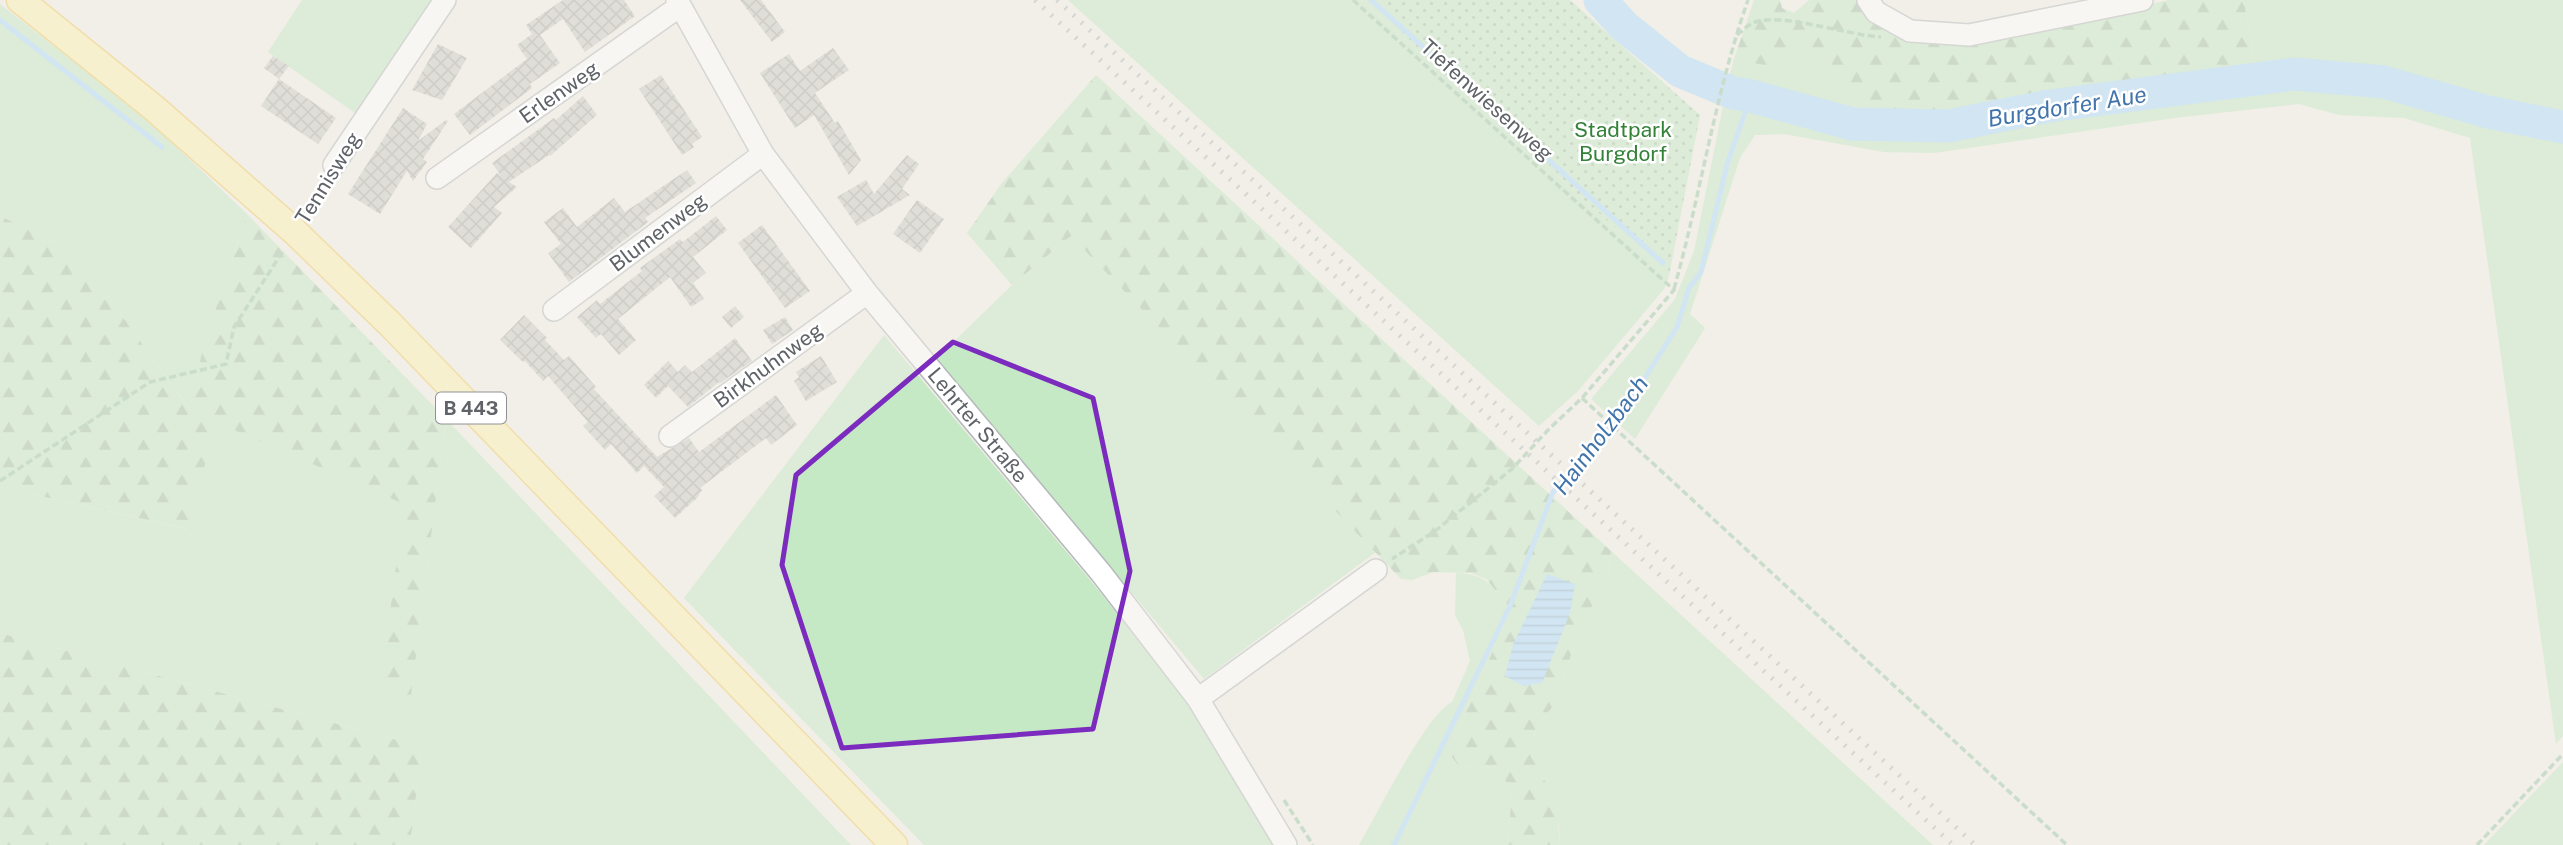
<svg xmlns="http://www.w3.org/2000/svg" width="2563" height="845" font-family="'Public Sans',sans-serif">
<defs>
<pattern id="forest-firs" width="22" height="20" patternUnits="userSpaceOnUse" patternTransform="scale(1.75)"><rect width="22" height="20" fill="#c5e8c5"/><path d="M5 1l3.5 6h-7zM16 11l3.5 6h-7z" fill="#a3c0a4"/></pattern>
<pattern id="park-dots" width="8" height="8" patternUnits="userSpaceOnUse" patternTransform="scale(1.75)"><rect width="8" height="8" fill="#c5e8c5"/><path d="M2 2h.1M6 6h.1" fill="none" stroke="#a3c0a4" stroke-width="1.8" stroke-linecap="round"/></pattern>
<pattern id="water-rules" width="6" height="5" patternUnits="userSpaceOnUse" patternTransform="scale(1.75)"><rect width="6" height="5" fill="#aadaff"/><path d="M0 2.5h6" fill="none" stroke="#8eb4d2"/></pattern>
<pattern id="building-cross-hatch" width="8" height="8" patternUnits="userSpaceOnUse" patternTransform="scale(1.75)"><rect width="8" height="8" fill="#cccac5"/><path d="M0 0l8 8M0 8l8-8" fill="none" stroke="#a9a8a4"/></pattern>
</defs>
<rect width="100%" height="100%" fill="#f1efe8"/>
<path fill="#c5e8c5" d="M302 0H432L358 115 268 52Z
M1068 0H1361L1669 276 1664 289 1578 391 1539 426Z
M2244 0H2563V116L2381 73 2322 66H2255Z
M0 4 145 117 247 214 203 347 191 411 75 251 0 216Z
M1801 51 1832 66 1851 104 1873 113 1839 109 1728 81 1734 59 1768 66Z
M2294 82 2378 90 2482 119 2563 135V736L2556 744 2470 138 2404 118 2339 115 2299 104 2174 118 1934 153 1884 152 1784 134 1755 135 1740 158 1690 314 1705 328 1635 439 1591 399 1675 299 1694 251 1724 101 1848 131 1880 134 1945 132Z
M1071 236 1376 552 1204 679 936 359 1012 285Z
M884 335 1091 581 1191 705 1273 845H924L684 598Z
M446 419 851 845H410L422 747 0 633V487L187 529 215 421 405 504 380 691 410 702Z
M1611 551 1933 845H1560L1559 827 1527 749 1540 722 1558 700 1576 637 1608 575Z
M1456 573C1487 574 1492 586 1511 609L1454 740 1460 766 1496 768 1512 790 1508 845H1359C1376 816 1427 713 1452 702L1470 661 1463 630 1455 615Z
M2563 762V845H2484Z"/>
<path fill="url(#forest-firs)" d="M1754 0H1780L1782 8 1794 13 1809 0H1859L1871 20 1909 41 1955 45 2169 0H2244L2255 66 2137 80 1929 117 1873 113 1851 104 1832 66 1801 51 1768 66 1734 59Z
M1096 75 1611 551 1608 575 1576 637 1558 700 1540 722 1527 749C1547 781 1558 806 1560 845H1508L1512 790 1496 768 1459 766 1452 757 1454 740 1511 609 1486 579 1471 573 1433 572 1412 580 1401 579 1071 236 1012 285 967 233 1002 183Z
M247 214 446 419 410 703 380 691 404 504 216 422 188 529 0 487V216L75 251 190 410 203 347Z
M0 633 422 747 410 845H0Z"/>
<path fill="url(#park-dots)" d="M1361 0H1570L1700 115 1669 276Z"/>
<path fill="url(#water-rules)" d="M1547 574 1575 584 1570 613 1542 683 1523 686 1505 676 1513 645Z"/>
<g fill="none" stroke-linecap="round" stroke-linejoin="round">
<path stroke="#aadaff" stroke-width="5" d="M1371 0 1663 263
M0 20 162 147
M1394 845 1510 606 1553 492 1622 414 1677 327 1689 288 1701 272 1728 161 1751 96"/>
<path stroke="#aadaff" stroke-width="33" d="M1600 0 1624 26 1680 71 1733 93 1751 96 1852 124 1948 126 2049 106 2294 74 2384 82 2488 112 2563 127"/>
</g>
<path fill="url(#building-cross-hatch)" d="M563 0H624L635 16 585 52 563 19 540 35 560 63 530 84 532 88 470 135 454 114 527 59 517 45 532 34 526 25Z
M740 0H761L785 32 772 42Z
M438 44 467 58 442 100 412 90Z
M833 48 849 70 815 93 835 123 838 121 861 160 849 175 814 115 795 128 760 73 789 54 800 71Z
M273 56 289 66 279 79 264 68Z
M661 75 702 137 692 144 694 147 682 155 639 89Z
M279 79 336 118 318 144 261 106Z
M583 96 597 115 550 156 549 155 509 182 517 187 494 207 502 213 471 248 448 227 497 173 501 176 492 163 554 118 556 120Z
M403 108 427 124 418 141 446 120 448 121 423 159 427 162 413 181 407 171 380 214 348 194Z
M907 155 919 164 902 189 910 195 857 226 837 197 866 180 874 194Z
M687 170 696 183 645 218 648 222 569 282 548 253 561 244 544 222 563 208 577 227 614 198 625 212Z
M917 200 944 219 920 253 893 234Z
M716 216 727 230 693 257 706 273 693 283 704 299 691 307 670 277 618 319 636 340 619 355 601 334 596 338 577 317 597 300 600 304 642 271 640 268 680 239 683 242Z
M762 225 810 291 785 308 738 243Z
M735 306 744 317 731 328 722 317Z
M524 315 547 338 545 340 564 360 569 356 596 387 594 389 657 457 689 438 699 452 776 395 797 425 771 445 766 438 700 488 702 490 697 498 675 518 654 496 664 487 644 466 637 473 611 444 605 450 583 426 588 422 548 376 543 381 525 361 523 362 500 340Z
M785 317 793 330 772 344 763 330Z
M735 338 752 361 720 383 719 382 688 407 668 386 656 398 644 385 668 361 678 372 685 365 692 372Z
M821 356 837 382 806 401 794 381 799 377 796 372Z"/>
<g fill="none" stroke-linecap="round" stroke-linejoin="round">
<defs>
<path id="minor" d="M677 0 763 154 867 293 1101 573 1198 699 1286 845
M1868 0 1876 12 1910 31 1969 35 2142 0
M334 165 445 0
M437 178 680 6
M554 310 763 154
M670 436 867 293
M1198 699 1376 570"/>
<path id="major" d="M20 0 154 108 295 232 390 324 894 845"/>
</defs>
<use href="#minor" stroke="#b5b8bc" stroke-width="24"/>
<use href="#major" stroke="#f2c960" stroke-width="29"/>
<path stroke="#9cc7a9" stroke-width="3.5" stroke-dasharray="7 3.5" stroke-linecap="butt" d="M1353 0 1674 290 1582 398 1549 429 1512 469 1435 531 1392 559
M1737 35C1743 30 1749 24 1755 22 1783 13 1847 35 1881 37
M305 214 324 182
M1674 289C1701 193 1715 94 1748 0
M1582 398 2067 845
M0 481 150 382 226 364 234 327 283 251
M1284 800 1313 845
M2477 845 2563 754"/>
<use href="#minor" stroke="#fff" stroke-width="21"/>
<use href="#major" stroke="#fff2af" stroke-width="26"/>
<path stroke="#b6b7b8" stroke-width="5" stroke-dasharray="2 9" stroke-linecap="butt" d="M1035 0 1953 845
M1057 0 1975 845"/>
</g>
<path d="M0 0H2563V845H0ZM953 342 1093 398 1130 571 1093 729 842 748 782 565 796 475Z" fill="#f1efe8" fill-opacity=".55" fill-rule="evenodd"/>
<path fill="none" stroke="#7b2cbf" stroke-width="5" stroke-linejoin="round" d="M953 342 1093 398 1130 571 1093 729 842 748 782 565 796 475Z"/>
<g text-anchor="middle" dominant-baseline="central" stroke-width="5" stroke-linejoin="round" paint-order="stroke">
<rect fill="#fff" stroke="#8f9295" stroke-width="2" x="436" y="392.5" width="70" height="31" rx="5"/>
<g font-size="19" font-weight="bold" fill="#5f6368">
<text x="471" y="408">B 443</text>
</g>
<g font-size="21" fill="#5f6368" stroke="#fff">
<text transform="translate(559 92) rotate(-35)">Erlenweg</text>
<text transform="translate(1487 100) rotate(42)">Tiefenwiesenweg</text>
<text transform="translate(328 178) rotate(-58)">Tennisweg</text>
<text transform="translate(658 232) rotate(-37)">Blumenweg</text>
<text transform="translate(768 365) rotate(-36)">Birkhuhnweg</text>
<text transform="translate(978 425) rotate(50)">Lehrter Straße</text>
</g>
<g font-size="21" fill="#348238" stroke="#fff">
<text x="1623" y="129">Stadtpark<tspan x="1623" dy="24">Burgdorf</tspan></text>
</g>
<g font-size="23" font-style="italic" fill="#4174aa" stroke="#fff">
<text transform="translate(2067 106) rotate(-9)">Burgdorfer Aue</text>
<text transform="translate(1600 435) rotate(-53)">Hainholzbach</text>
</g>
</g>
</svg>
